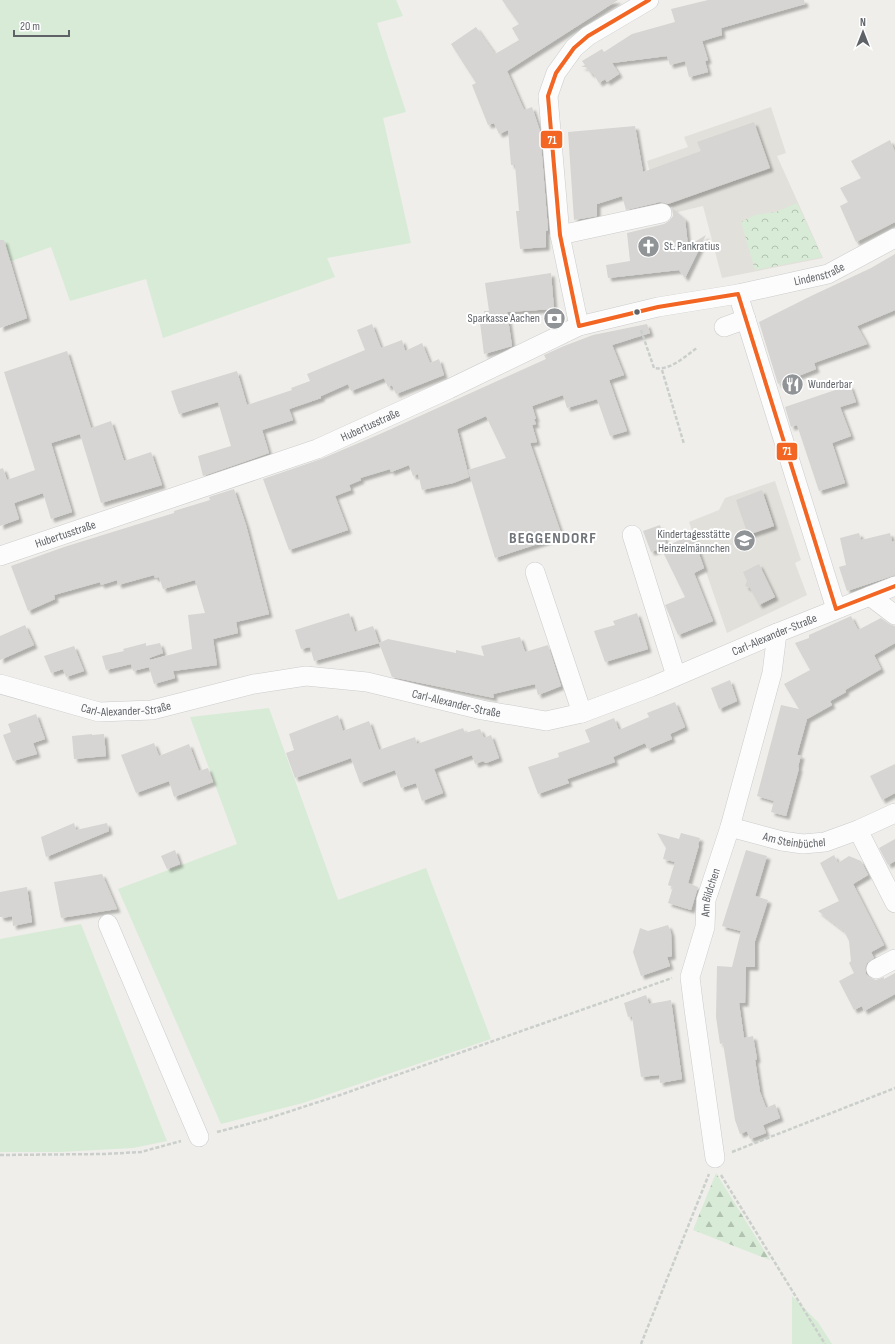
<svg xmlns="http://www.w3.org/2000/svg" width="895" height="1344" font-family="'Sofia Sans Condensed',sans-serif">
<defs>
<pattern id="forest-firs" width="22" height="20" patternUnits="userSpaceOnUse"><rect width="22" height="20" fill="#d8ebd6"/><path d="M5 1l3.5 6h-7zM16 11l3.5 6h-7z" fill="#b2c2b1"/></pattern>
<pattern id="park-crowns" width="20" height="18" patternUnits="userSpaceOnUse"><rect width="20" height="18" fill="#d8ebd6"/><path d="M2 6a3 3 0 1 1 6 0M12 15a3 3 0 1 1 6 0" fill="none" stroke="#b2c2b1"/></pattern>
<filter id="shadow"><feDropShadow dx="3.5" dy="3.5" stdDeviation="1" flood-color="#0004"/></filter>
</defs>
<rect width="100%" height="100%" fill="#efeeea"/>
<path fill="#e2e0da" d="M771 107 786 153 777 156 823 258 722 278 703 206 661 216 647 161 688 147 684 137Z
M775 481 801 560 795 563 807 595 727 633 689 522 719 510 725 498Z"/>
<path fill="#d8ebd6" d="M0 0H396L403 16 377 23 406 112 383 118 411 243 327 258 335 277 163 338 146 279 70 301 51 247 0 265Z
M269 708 338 900 426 868 491 1039 303 1103 221 1124 118 889 237 844 190 717Z
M81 924 167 1141 133 1148 60 1152H0V939Z
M792 1296 818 1322 832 1344H792Z"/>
<path fill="url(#forest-firs)" d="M716 1173 770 1260 693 1230Z"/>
<path fill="url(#park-crowns)" d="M797 203 822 257 755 270 741 222 755 215 776 212Z"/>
<path fill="#d6d5d3" filter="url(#shadow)" d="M502 0H618L507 71 524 110 532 107 540 131 548 230 546 231V247L520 249 516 211H519L515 165H511L508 130 499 134 494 123 488 125 472 85 476 83 451 44 476 27 495 54 519 40 512 28 519 24Z
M708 0H804L805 4 721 28 722 35 702 41 708 60 705 61 708 72 689 77 685 61 670 65 667 56 612 63 619 74 607 82 605 79 599 83 593 73 591 74 586 67H581L585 65 582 61 602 49 604 52 632 34 675 22 671 9Z
M754 122 770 168 668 204 660 202 626 210 622 196 597 204V216L574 220 568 132 635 126 643 172 701 151 697 142Z
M890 140 895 152V222L856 242 840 206 848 202 840 188 861 178 851 161Z
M671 207 685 219 688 246 706 235 685 278 679 270 608 278 606 265 630 261 627 233 664 224 669 221 673 216V211Z
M0 240H4L27 318 0 328Z
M895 254V310L857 326 867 344 814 363 816 369 778 384 759 322 811 296 871 268Z
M551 273 554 309 507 312 512 346 484 354 480 323H486L484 311H489L485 283Z
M372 324 381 348 402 340 405 351 422 343 430 363 439 359 444 375 396 394 392 385 388 387 384 378 351 391 348 384 321 396V398L289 409 293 420 262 430 269 453 203 476 198 456 231 446 218 402 179 414 171 391 237 371 247 405 292 390 291 388 310 381 307 374 365 350 357 330Z
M647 324 650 333 612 345 624 375 609 380 627 431 610 436 597 399 567 408 563 395 532 406 536 419H534L536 424 532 425 537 442 530 443 562 536 495 558 468 470 506 458 486 416 457 429 469 477 453 483 422 490 418 474 413 476 409 465 391 472 390 469 360 478 361 480 349 485 351 490 335 496 348 530 289 550 263 479 321 459 380 434 546 359 544 355 564 346 593 335Z
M67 351 91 428 111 421 124 461 151 452 162 485 101 503 80 434 51 443 72 512 51 519 43 493 14 503 19 519 0 526V469L3 468 7 480 35 470 4 372Z
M850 385 856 402 840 407 851 436 832 443 845 483 819 491 797 425 791 427 785 407Z
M234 489 246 525 269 614 236 622 238 633 213 639 217 665 173 671 175 678 154 684 149 667 133 671 131 664 106 670 102 656 124 651 123 649 146 643V646L160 643 163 653 149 658 150 660 192 649 188 615 205 613 195 580 163 589 159 577 155 578 154 575 118 585 117 580 101 585 100 582 54 595 55 599 28 611 11 566 64 547 174 513V511L210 500 209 497Z
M762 490 774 526 748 535 736 500Z
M660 525 667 546 692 534 704 568 694 573 713 621 678 635 665 605 685 597 661 548 665 547 651 552 643 531Z
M859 533 861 540 890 533 892 542 895 541V575L847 591 839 567 846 565 840 538Z
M759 564 775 597 759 605 750 588 745 586 747 581 743 572Z
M349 613 355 632 373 626 379 643 388 639 456 653V650L484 656 481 646 520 637 525 652 548 645 561 686 538 695 535 684 493 694 494 698 392 677 379 643 314 661 310 647 301 649 295 630Z
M637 613 648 649 605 662 594 631 615 625 613 621Z
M851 616 858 630 881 618 889 624 895 626V643L874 655 881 669 845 690 846 692 830 701 832 705 807 719 797 755H801L798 767 799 768 786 816 771 812 774 801 757 796 780 709 781 705 799 709 784 684 810 670 795 643 809 638V635Z
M25 625 34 645 0 660V636Z
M74 646 84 671 66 677 63 669 51 673 44 656Z
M730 680 737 701 719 709 711 688Z
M675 702 685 727 670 734 672 739 648 749 645 743 613 757 615 762 567 779 569 783 538 794 528 767 559 757 558 753 590 742 585 730 592 727 614 718 619 730 649 717 647 713Z
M36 714 45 739 33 743 37 754 13 761 3 735 11 732 8 724Z
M338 715 343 731 369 721 379 750 415 737 417 744 463 728 465 733 480 729 484 738 491 735 499 758 486 763 483 761 475 764 472 755 434 769 443 793 422 801 416 783 401 788 395 770 360 783 351 758 295 778 286 753 294 750 289 734Z
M92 734V735L104 734 106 756 74 759 72 736Z
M154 743 159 756 189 744 199 771 208 768 213 782 174 797 169 781 136 793 121 755Z
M895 764V793L882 800 870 776Z
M74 823 76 830 107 823 109 831 46 857 41 837Z
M657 833 679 839 681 833 700 838 698 845H699L688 883 698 887 691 910 668 903 673 887 668 885 675 862 663 859 666 848Z
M895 839V861L888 865 879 848Z
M175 850 180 864 167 869 161 856Z
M746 850 767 856 755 896 768 900 755 941V967H746L745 1003H739L744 1038 753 1036 757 1059 755 1060 760 1092 766 1108 775 1104 780 1118 763 1125 766 1133 750 1139 747 1131 740 1134 735 1120 723 1043 720 1044 716 1017 717 966 732 967 741 931 722 926Z
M834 855 838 863 849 856 861 861 868 875 853 884 884 945 871 952 874 958 867 963 865 968 866 974 870 978 876 980 884 977V979L895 973V994L864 1011 862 1006 854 1010 839 981 854 973 849 963 851 961 849 941 844 931 818 911 839 901 820 863Z
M102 874 117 909 61 918 54 882Z
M27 887 32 922 13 926 12 916 3 918 2 917H0V892Z
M668 925 671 933 672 956 667 957 670 966 641 976 633 952 640 928 648 931Z
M646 995 649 1004 671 1000 682 1079 660 1083 659 1075 641 1077 632 1016 628 1017 624 1003Z"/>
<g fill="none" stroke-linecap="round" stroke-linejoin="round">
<defs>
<g id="minor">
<path d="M560 235 662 213"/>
<path d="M738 294 836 609"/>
<path d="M579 326 560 235 548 96 556 73 574 48 588 36 649 0"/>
<path d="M724 327 746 319"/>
<path d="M632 535 676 676"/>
<path id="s1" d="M0 556 317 449 449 389 579 326 658 307 738 294 828 274 895 238"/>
<path d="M535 572 582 713"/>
<path d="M870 596 895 615"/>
<path id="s2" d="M0 684 99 712 152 710 254 684 306 676 367 682 482 710 546 721 582 713 651 687 777 633 895 586"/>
<path id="s3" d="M730 827 782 841 803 844 825 842 858 830 895 813"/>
<path d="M858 830 895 903"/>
<path d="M108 924 199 1137"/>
<path d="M876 969 895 959"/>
<path id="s4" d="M715 1158 694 1009 690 977 705 927 706 900 730 827 772 673 777 633"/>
</g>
</defs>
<use href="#minor" stroke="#cbcccc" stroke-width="20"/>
<path stroke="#cacfcc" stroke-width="2.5" stroke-dasharray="4 2" stroke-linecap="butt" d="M641 330 654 368C670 371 684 357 697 348
M662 370 684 444
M217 1132 263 1120 340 1095 672 978
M732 1152 895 1088
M0 1155 104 1154 141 1152 181 1141
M721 1175 825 1344
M641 1344 709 1174"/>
<use href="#minor" stroke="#fdfcfc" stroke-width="19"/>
<defs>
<path id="bus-1" d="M738 294 836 609
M579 326 560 235 548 96 556 73 574 48 588 36 649 0
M579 326 658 307 738 294
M836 609 895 586"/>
</defs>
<use href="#bus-1" stroke="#fff" stroke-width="7"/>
<use href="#bus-1" stroke="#f26522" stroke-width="4"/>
</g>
<defs>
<symbol id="church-disc" viewBox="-11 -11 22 22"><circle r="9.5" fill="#919496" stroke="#fff"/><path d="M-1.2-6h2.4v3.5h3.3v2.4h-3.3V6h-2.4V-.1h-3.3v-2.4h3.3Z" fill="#fff"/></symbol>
<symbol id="bank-disc" viewBox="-11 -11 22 22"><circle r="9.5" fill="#919496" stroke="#fff"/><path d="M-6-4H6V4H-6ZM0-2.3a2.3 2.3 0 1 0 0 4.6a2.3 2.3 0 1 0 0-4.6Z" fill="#fff"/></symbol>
<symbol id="restaurant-disc" viewBox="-11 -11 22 22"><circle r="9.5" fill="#919496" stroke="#fff"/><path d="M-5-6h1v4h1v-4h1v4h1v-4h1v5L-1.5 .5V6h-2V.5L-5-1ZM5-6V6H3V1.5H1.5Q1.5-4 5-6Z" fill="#fff"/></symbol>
<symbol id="school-disc" viewBox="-11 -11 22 22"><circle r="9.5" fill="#919496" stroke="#fff"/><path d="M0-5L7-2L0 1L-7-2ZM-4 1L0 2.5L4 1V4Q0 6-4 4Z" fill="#fff"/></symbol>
</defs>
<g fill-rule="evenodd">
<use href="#church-disc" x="636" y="234" width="25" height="25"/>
<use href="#bank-disc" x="542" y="306" width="25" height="25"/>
<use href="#restaurant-disc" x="780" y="372" width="25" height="25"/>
<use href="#school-disc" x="732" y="528" width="25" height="25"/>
</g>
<circle fill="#5f6368" stroke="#fff" stroke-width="1.5" cx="637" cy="312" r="3.5"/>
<g text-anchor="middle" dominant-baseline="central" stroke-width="4" stroke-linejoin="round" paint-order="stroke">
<g font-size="12" fill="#5f6368" stroke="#fff" text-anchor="start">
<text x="664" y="246">St. Pankratius</text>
<text x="540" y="318" text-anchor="end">Sparkasse Aachen</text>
<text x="808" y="384">Wunderbar</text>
<text x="730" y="534" text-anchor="end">Kindertagesstätte<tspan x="730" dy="14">Heinzelmännchen</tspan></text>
</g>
<g font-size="12" fill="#5f6368" stroke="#fff">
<text stroke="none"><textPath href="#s1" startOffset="870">Lindenstraße</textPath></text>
<text stroke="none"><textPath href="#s1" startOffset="393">Hubertusstraße</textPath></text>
<text stroke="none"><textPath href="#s1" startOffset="69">Hubertusstraße</textPath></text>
<text stroke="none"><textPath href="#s2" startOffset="803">Carl-Alexander-Straße</textPath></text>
<text stroke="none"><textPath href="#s2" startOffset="467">Carl-Alexander-Straße</textPath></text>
<text stroke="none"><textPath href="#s2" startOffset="130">Carl-Alexander-Straße</textPath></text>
<text stroke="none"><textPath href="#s3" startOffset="66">Am Steinbüchel</textPath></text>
<text stroke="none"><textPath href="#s4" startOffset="270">Am Bildchen</textPath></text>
</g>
<g font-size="16" font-weight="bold" letter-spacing="1" fill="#70757a" stroke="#fff">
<text x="553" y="538">BEGGENDORF</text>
</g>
</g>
<g stroke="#fff" stroke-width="1.5">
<rect x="540" y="130" width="23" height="19" rx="4" fill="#f26522"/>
<rect x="776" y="442" width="22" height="19" rx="4" fill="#f26522"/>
</g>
<g font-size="11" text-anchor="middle" font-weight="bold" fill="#fff">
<text x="552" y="144">71</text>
<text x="787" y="455">71</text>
</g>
<g transform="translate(863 32)" stroke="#ffffff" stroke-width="3" paint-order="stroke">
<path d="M0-3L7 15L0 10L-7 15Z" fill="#5f6368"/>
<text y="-6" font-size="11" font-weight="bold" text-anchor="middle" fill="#5f6368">N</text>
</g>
<path d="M14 30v6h55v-6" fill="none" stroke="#5f6368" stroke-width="2"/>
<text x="20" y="30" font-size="12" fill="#5f6368" stroke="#ffffff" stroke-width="3" paint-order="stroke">20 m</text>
</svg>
